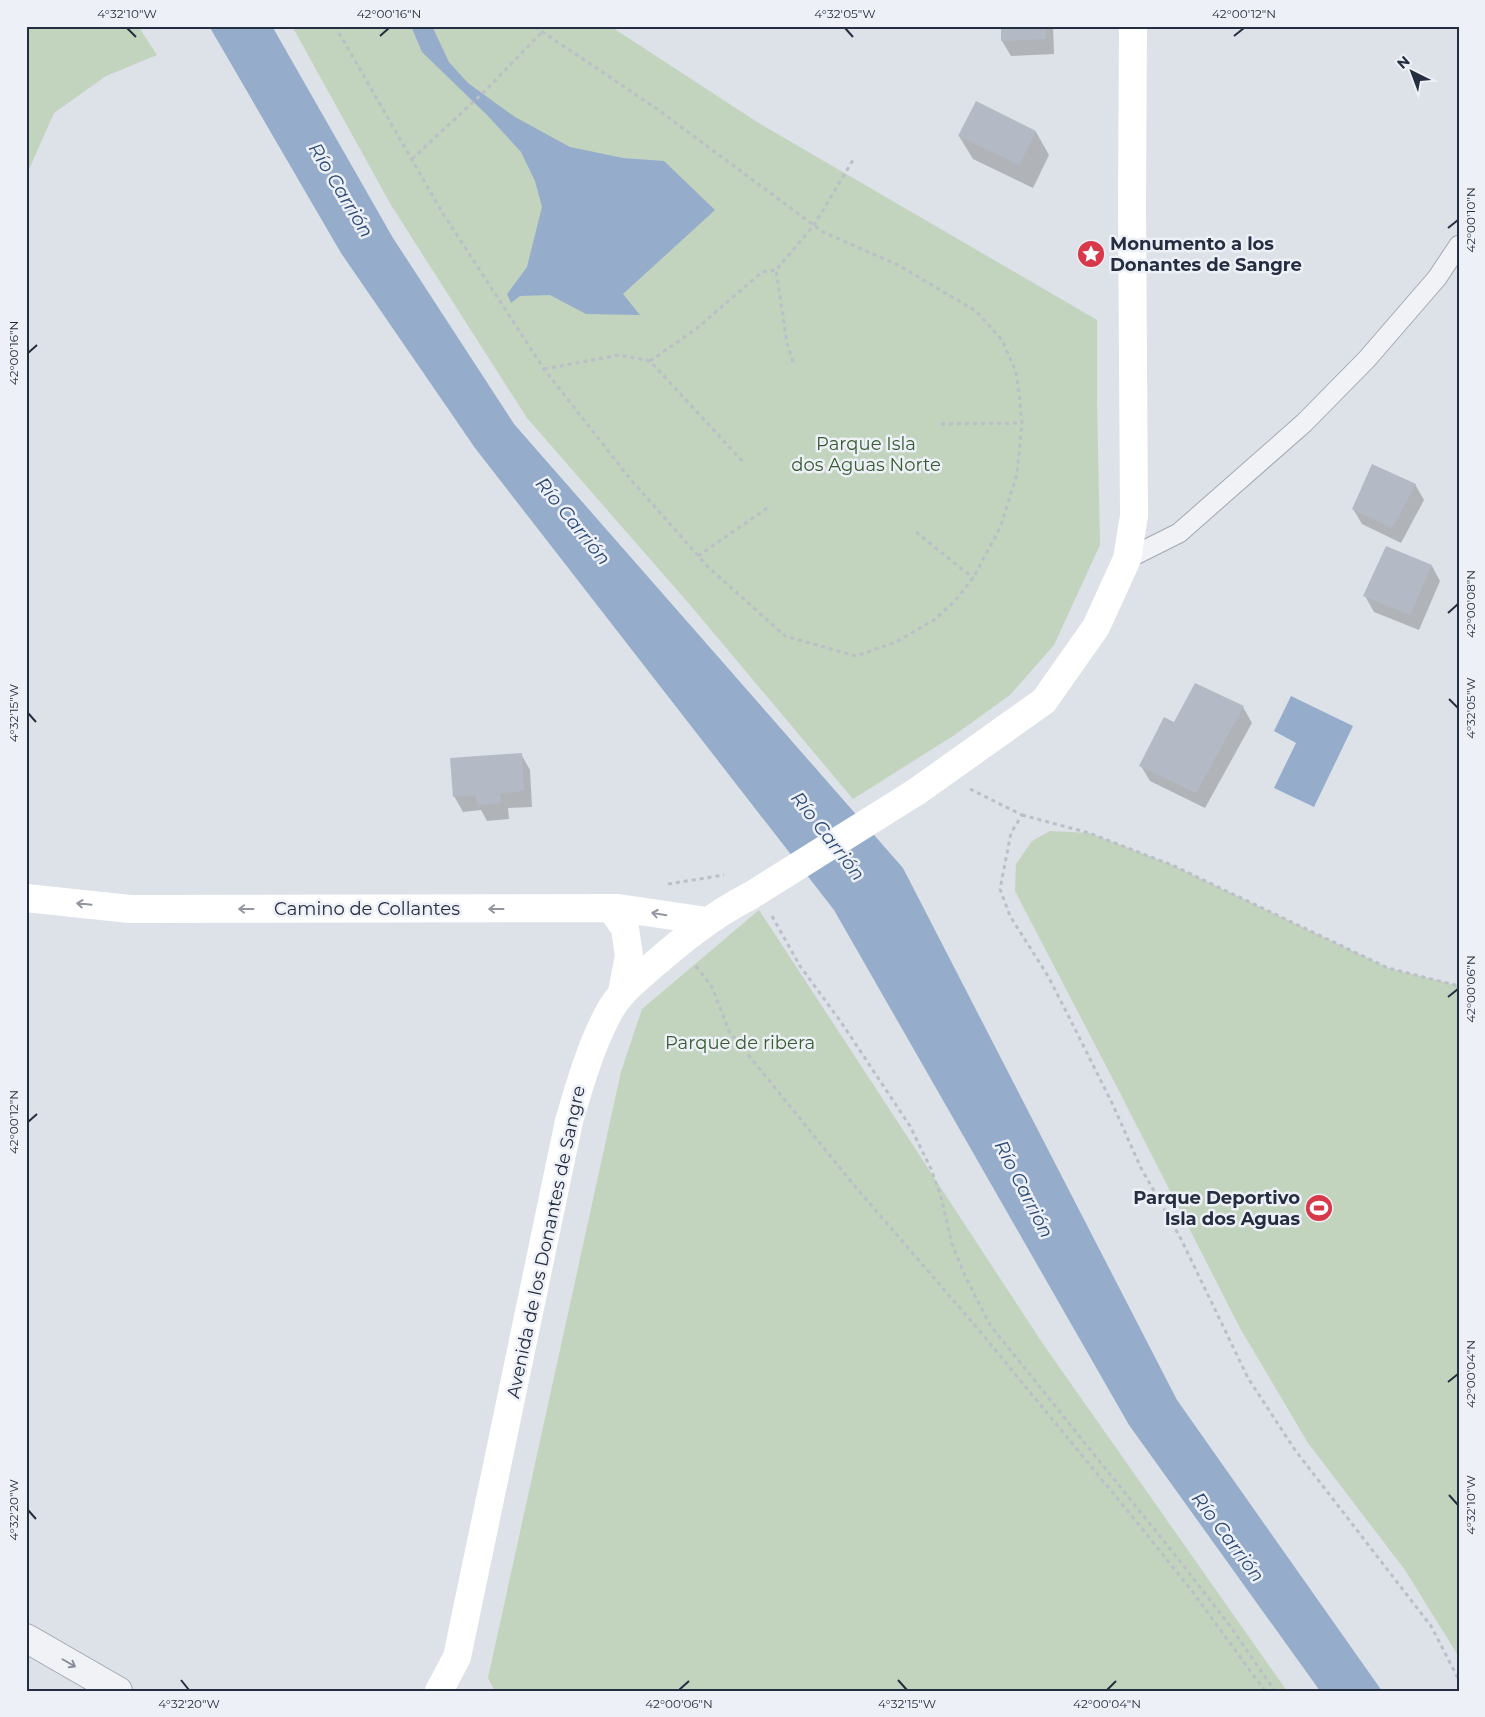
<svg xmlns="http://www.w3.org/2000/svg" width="1485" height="1717" font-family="Montserrat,sans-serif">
<rect width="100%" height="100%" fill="#dde1e8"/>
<path fill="#c2d3be" d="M26 26H138L157 55 106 76 54 113 26 176Z
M292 26H610L757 122 1097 320V401L1100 545 1054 645 1010 695 953 736 853 799 691 606 527 418 391 205Z
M1050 831 1089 833 1172 865 1388 968 1459 986V1657L1405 1570 1308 1443 1240 1328 1117 1087 1015 891 1016 864 1032 841Z
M759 910 1043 1344 1287 1691H495L488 1678 621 1072 642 1009Z"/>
<path fill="#95adcb" d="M209 26H272L393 238 514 424 903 868 1177 1400 1382 1691H1320L1129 1425 834 910 475 448 341 253Z
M411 26H432L449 62 468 83 515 117 570 147 623 158 664 161 715 210 623 294 640 315 586 314 550 295 520 296 511 303 507 294 527 267 542 207 535 181 521 152 488 116 422 52Z
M1291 696 1353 726 1314 807 1274 788 1296 743 1274 731Z"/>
<path fill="#0003" d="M1002 26H1053L1054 54 1011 56 1002 41Z
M977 102 1036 132 1049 155 1033 188 973 159 959 136Z
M1415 484 1424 500 1401 543 1362 524 1353 509Z
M1432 566 1440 581 1419 630 1374 612 1365 596Z
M1243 707 1252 723 1205 808 1150 781 1141 766Z
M521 754 530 770 532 807 508 808 509 819 487 821 481 810 463 812 454 796Z"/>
<path fill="#b4bac5" d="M1001 26H1045L1046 39 1001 41Z
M976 101 1036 131 1019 165 958 136Z
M1372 464 1416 484 1392 528 1352 509Z
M1386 546 1432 565 1410 615 1363 596Z
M1195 683 1244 706 1196 793 1139 766 1164 717 1174 722Z
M522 753 524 791 500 793 501 803 477 805 476 795 453 797 450 758Z"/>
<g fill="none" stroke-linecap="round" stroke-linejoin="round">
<defs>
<path id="lane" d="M1127 559 1179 533 1304 423 1367 359 1437 278 1459 245"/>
<path id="street" d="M26 1638 118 1691"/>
</defs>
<use href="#lane" stroke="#a2a8b2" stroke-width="21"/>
<use href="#street" stroke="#a2a8b2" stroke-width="30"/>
<path stroke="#bbbfc7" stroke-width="3" stroke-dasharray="4 4" stroke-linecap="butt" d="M335 26 442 212 544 369 631 480 707 566 785 636 856 656 896 642 934 620 955 601 973 578 1000 528 1017 474 1022 423 1019 393 1016 372 1002 340 976 311 898 265 823 232 657 109 534 26
M412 159 486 90 542 32
M650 361 696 329 762 272 776 270
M793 362 787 343 776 270 814 225 853 160
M544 369 619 355 650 361 744 463
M941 424 1022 423
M916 532 973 578
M698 556 770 506
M970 789 1022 815 1011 833 1000 889 1010 916 1048 976 1070 1019 1112 1103 1141 1168 1181 1239 1248 1378 1295 1450 1431 1626 1459 1680
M1022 815 1089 833 1172 865 1388 968 1459 986
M668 884 724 875
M772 916 800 966 841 1022 910 1126 931 1169 941 1197 952 1244 966 1278 990 1325 1183 1565 1230 1626 1275 1691
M696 966 712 987 729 1031 853 1184 978 1329 1140 1526 1192 1591 1265 1691"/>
<use href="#lane" stroke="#f0f2f6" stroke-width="19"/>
<use href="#street" stroke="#f0f2f6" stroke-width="28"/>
<path stroke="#fff" stroke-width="28" d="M916 792 1044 701 1096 627 1127 559 1134 516 1132 205 1133 26
M26 898 130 909 618 908 707 921
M611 909 625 928 629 956 622 992
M439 1691 457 1657 569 1121C580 1084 590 1048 608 1014 618 994 635 981 651 967 682 940 713 915 750 896"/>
<path stroke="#fff" stroke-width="28" d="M750 896 916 792"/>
</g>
<defs><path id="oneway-shaft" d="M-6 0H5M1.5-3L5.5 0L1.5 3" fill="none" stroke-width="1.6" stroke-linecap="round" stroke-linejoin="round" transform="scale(1.25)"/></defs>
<g stroke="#9296a0">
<use href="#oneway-shaft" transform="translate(84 904) rotate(-174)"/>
<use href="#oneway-shaft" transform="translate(246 909) rotate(180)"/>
<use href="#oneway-shaft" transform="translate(496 909) rotate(180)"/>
<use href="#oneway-shaft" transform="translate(659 914) rotate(-171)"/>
</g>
<use stroke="#8a909b" href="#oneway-shaft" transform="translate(69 1663) rotate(30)"/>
<path fill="none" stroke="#252e40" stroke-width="2" d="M127 28 136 37M845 28 853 37M380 36 389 28M1234 36 1244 28M1448 228 1458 220M28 353 37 345M1448 613 1458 604M1449 699 1458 708M28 713 36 722M1448 997 1458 989M28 1122 37 1114M1448 1382 1458 1374M1449 1495 1458 1505M28 1510 36 1519M181 1680 189 1690M898 1680 907 1690M679 1690 689 1681M1107 1690 1116 1681"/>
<defs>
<symbol id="sight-disc" viewBox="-11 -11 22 22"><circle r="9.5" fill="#d7384a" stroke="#edf0f6"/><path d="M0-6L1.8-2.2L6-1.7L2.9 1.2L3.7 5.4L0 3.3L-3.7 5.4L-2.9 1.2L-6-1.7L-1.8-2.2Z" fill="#fff"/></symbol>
<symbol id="stadium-disc" viewBox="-11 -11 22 22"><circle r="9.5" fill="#d7384a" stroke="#edf0f6"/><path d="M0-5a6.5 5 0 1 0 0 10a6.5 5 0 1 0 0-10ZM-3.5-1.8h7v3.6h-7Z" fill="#fff"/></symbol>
</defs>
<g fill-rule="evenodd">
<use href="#sight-disc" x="1075" y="238" width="32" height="32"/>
<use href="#stadium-disc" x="1303" y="1192" width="32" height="32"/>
</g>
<g text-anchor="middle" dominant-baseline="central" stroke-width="5" stroke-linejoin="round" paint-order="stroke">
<g font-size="18" font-weight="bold" fill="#252e40" stroke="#edf0f6" text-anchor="start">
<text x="1110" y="244">Monumento a los<tspan x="1110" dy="21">Donantes de Sangre</tspan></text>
<text x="1300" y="1198" text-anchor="end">Parque Deportivo<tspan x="1300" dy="21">Isla dos Aguas</tspan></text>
</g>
<g font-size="18" fill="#385c32" stroke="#edf0f6">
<text x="866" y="444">Parque Isla<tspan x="866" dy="21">dos Aguas Norte</tspan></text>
<text x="740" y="1043">Parque de ribera</text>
</g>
<g font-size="18" fill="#252e40" stroke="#edf0f6">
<text x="367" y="909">Camino de Collantes</text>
<text transform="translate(546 1242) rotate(-78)">Avenida de los Donantes de Sangre</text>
</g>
<g font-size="19" font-style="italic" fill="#2d4b76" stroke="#edf0f6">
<text transform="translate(341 190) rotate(59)">Río Carrión</text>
<text transform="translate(573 521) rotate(51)">Río Carrión</text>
<text transform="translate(828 836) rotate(52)">Río Carrión</text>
<text transform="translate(1024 1189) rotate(63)">Río Carrión</text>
<text transform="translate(1228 1537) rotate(53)">Río Carrión</text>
</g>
</g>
<rect width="1485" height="1717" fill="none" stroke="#edf0f6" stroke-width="55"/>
<g transform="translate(1412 72) rotate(318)" stroke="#edf0f6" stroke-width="4" paint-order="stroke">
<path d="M0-4L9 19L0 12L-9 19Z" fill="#252e40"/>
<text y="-8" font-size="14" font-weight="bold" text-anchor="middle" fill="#252e40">N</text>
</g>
<rect x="28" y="28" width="1430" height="1662" fill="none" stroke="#252e40" stroke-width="2"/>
<g font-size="12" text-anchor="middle" fill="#252e40">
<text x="127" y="18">4°32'10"W</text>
<text x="389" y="18">42°00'16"N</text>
<text x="845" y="18">4°32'05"W</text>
<text x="1244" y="18">42°00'12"N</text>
<text transform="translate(1471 220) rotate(-90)" y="4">42°00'10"N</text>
<text transform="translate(14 353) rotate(-90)" y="4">42°00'16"N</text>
<text transform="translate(1471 604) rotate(-90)" y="4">42°00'08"N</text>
<text transform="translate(1471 708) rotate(-90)" y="4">4°32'05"W</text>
<text transform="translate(14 713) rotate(-90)" y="4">4°32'15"W</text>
<text transform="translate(1471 989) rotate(-90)" y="4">42°00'06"N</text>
<text transform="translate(14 1122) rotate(-90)" y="4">42°00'12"N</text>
<text transform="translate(1471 1374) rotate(-90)" y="4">42°00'04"N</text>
<text transform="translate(1471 1505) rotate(-90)" y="4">4°32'10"W</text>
<text transform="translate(14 1510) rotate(-90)" y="4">4°32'20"W</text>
<text x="189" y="1708">4°32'20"W</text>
<text x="679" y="1708">42°00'06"N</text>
<text x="907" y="1708">4°32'15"W</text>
<text x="1107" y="1708">42°00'04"N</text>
</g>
</svg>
